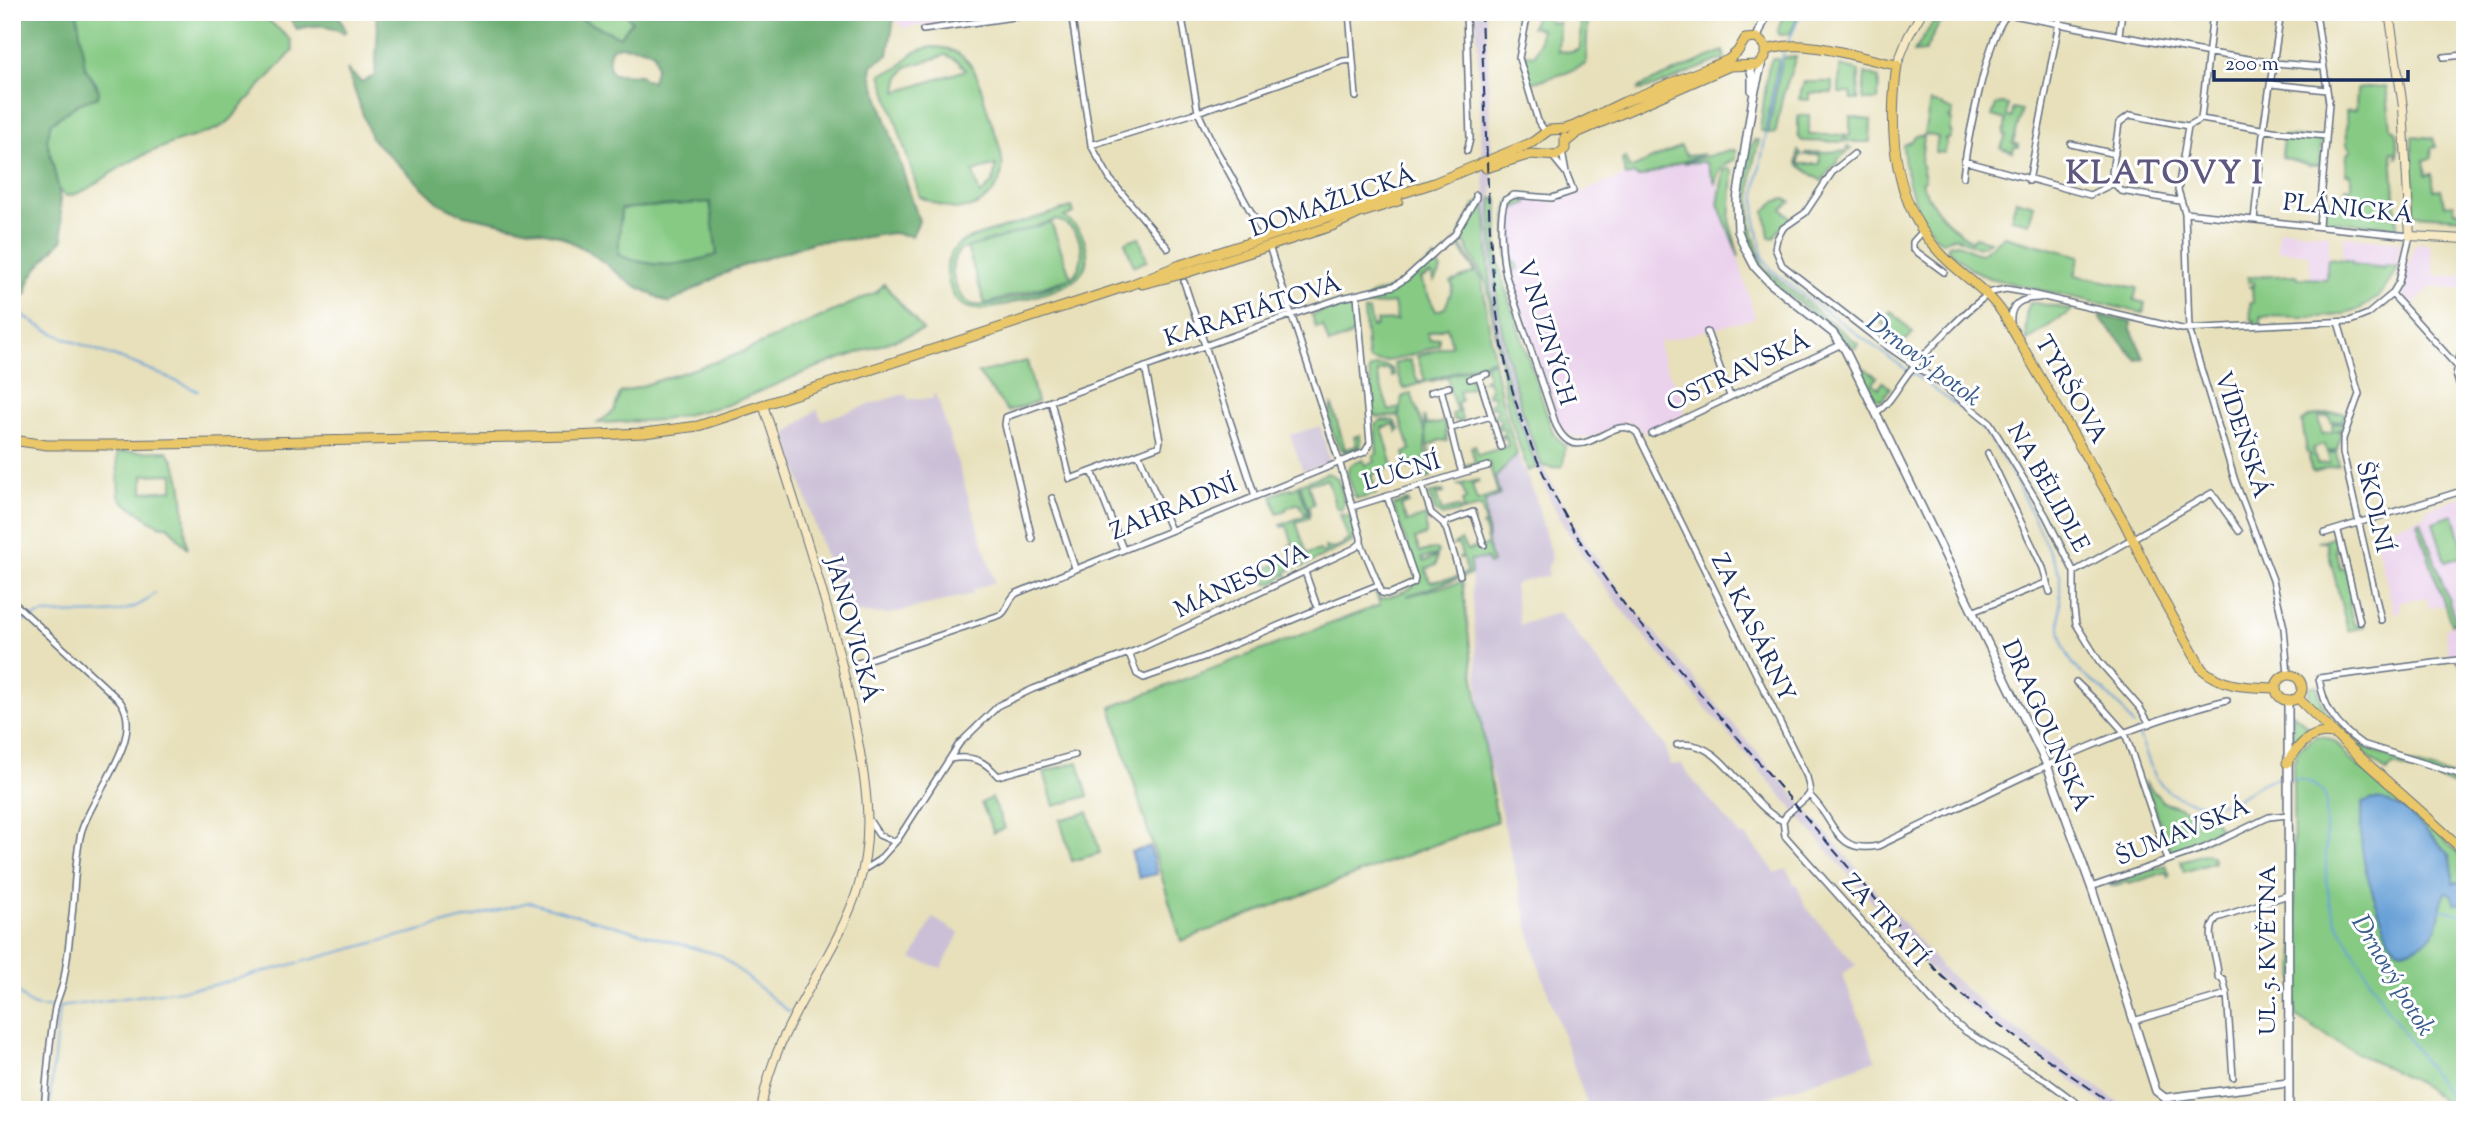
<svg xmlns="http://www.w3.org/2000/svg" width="2477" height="1122" font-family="'Sorts Mill Goudy',serif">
<rect width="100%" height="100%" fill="#fff"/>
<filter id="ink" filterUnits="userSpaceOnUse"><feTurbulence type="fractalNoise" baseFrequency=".0143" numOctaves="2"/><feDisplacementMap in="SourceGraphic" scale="14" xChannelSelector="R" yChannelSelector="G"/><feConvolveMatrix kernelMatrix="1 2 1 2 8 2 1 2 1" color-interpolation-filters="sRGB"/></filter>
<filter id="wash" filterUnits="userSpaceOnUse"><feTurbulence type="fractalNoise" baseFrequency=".00686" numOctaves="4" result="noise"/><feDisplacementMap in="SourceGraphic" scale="28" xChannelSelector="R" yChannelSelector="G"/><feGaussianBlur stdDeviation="1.57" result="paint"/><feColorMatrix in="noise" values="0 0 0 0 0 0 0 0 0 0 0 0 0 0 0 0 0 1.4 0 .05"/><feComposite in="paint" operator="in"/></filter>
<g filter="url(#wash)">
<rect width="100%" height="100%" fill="#e7e0ba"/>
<path fill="#ead1ec" d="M895 12H1010L904 28 894 19Z
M1711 160 1755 318 1660 342 1659 346 1663 361 1685 402 1683 415 1642 433 1636 424 1624 422 1590 438 1572 436 1562 429 1559 423 1512 283 1506 242 1508 204 1519 198 1550 201 1552 203 1634 172 1644 176 1684 161Z
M2279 229 2330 234 2326 279H2311L2309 254 2277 250Z
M2344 236 2400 242 2397 266 2386 265 2385 268 2352 264 2342 259Z
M2418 243 2430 244 2435 276H2465V290L2433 286 2411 306 2401 293 2414 245Z
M2465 496V652L2448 654 2445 629 2451 625 2445 606 2429 608 2427 597 2400 601V612H2397L2395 616 2374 533 2427 515 2426 509Z"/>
<path fill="#cabfd6" d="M1476 12H1486L1493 191 1491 206 1493 259 1504 345 1517 399 1542 466 1571 519 1598 561 1632 606 1941 967 1990 1011 2129 1110H2112L1984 1018 1955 995 1934 974 1624 612 1590 567 1563 524 1550 499 1520 423 1503 361 1495 319 1482 151Z
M934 394H936L995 582 972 590 973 594 889 614 850 613 824 553 786 434 817 409 822 420 900 395H906L908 399H932Z
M1320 426 1329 458 1326 463 1303 471 1290 435Z
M1517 454 1535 496 1552 559 1547 569 1549 575 1518 583 1514 586 1520 625 1559 612 1665 746 1671 765 1682 764 1686 772 1741 836H1746L1776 873 1787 868 1794 884H1797L1805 906 1856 965 1842 974 1876 1060 1731 1110H1589L1536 958 1481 728 1470 560 1487 559 1493 563 1489 552 1485 501 1500 495 1495 478Z
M933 918 959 933 942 968 912 959Z"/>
<path fill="#86ca84" stroke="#507c71" stroke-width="2" fill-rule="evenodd" d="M77 12H259L291 40 293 51 238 110C226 134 190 135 168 145 153 151 137 157 123 166 105 176 87 194 66 196L59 191 47 140 51 123 78 104 98 97C101 83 90 78 85 67 79 54 79 27 77 12Z
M573 12H624L632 21 620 37 572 15Z
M1581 12H1588L1586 64 1566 73 1530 83 1525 54 1535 55 1539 44 1541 29 1531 27 1536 15 1549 16V22L1559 23 1558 51 1574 52V50H1579L1580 45Z
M1784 12H1800L1790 34 1779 35 1778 30Z
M1940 12H1949L1943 23 1940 22 1925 51 1914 52Z
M932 47C945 47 957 50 966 60 979 72 982 93 987 109 992 126 1001 144 1002 161 1005 189 979 214 950 208 940 206 930 201 920 197L881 74C886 72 894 71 898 68 910 56 913 50 932 47ZM946 55 958 61 966 70 897 92 899 79 906 67ZM996 165 993 182 980 195 973 172Z
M1723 51 1725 58 1654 87 1638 90 1639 87Z
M1796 57 1782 98 1776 131 1774 134 1768 133 1782 61 1783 58Z
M1772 59H1779L1765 132 1760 130 1768 69Z
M1840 66 1859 71 1858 100H1852L1851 93H1839Z
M1865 73 1879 78 1878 100H1864L1863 98Z
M1804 82H1832V93H1809V100L1799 99Z
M2386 86 2391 127 2396 131 2398 156 2397 157 2396 152H2392L2397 227 2322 220 2325 200H2344L2346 188H2351V174H2346L2347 154 2351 150 2347 145 2346 111 2356 110 2357 89Z
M1930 102 1943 105V107L1953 111 1951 117 1949 118 1952 120 1950 131 1952 132 1949 139H1945L1947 143 1944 153 1935 152 1938 137 1924 134Z
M2002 104 2008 105 2007 117 2012 118 2013 108 2022 110 2013 143 2019 145V147H2014L2013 152 2001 148 2006 136 2004 135 2006 120 1992 116 1996 105Z
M1802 115H1809V135H1844V142L1802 141 1798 136V117Z
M1850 117 1871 120 1870 142H1847L1846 135H1850Z
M1916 136H1924L1921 162 1925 179 1921 182C1934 211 1947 224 1972 241L1975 237 1990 241C1973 254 1971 240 1954 237L1942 242C1916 221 1905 177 1903 145L1911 142Z
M2283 136 2322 139 2319 165H2310L2282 157Z
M2412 136 2433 138 2436 147 2431 148 2432 158 2424 160 2426 175 2432 174 2434 190 2441 189 2444 205 2454 204 2455 212 2465 210V218L2414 215Z
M1754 140H1759L1752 168 1750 213 1753 235 1764 268 1858 344 1856 348C1845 344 1827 324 1815 315 1796 300 1772 285 1758 265 1734 230 1744 188 1750 149Z
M1681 146 1686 156 1704 154 1642 177H1637L1634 174 1626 176 1622 160 1625 158 1630 169Z
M1847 147 1851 149 1837 160 1838 163 1832 167 1822 181 1797 164 1798 151 1802 155 1799 156V164H1820V155H1805V153L1847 151Z
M1729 150H1735V159C1722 166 1719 169 1715 183L1706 162 1683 163Z
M1729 168 1733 171 1730 223 1739 257 1718 204 1724 170Z
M1485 198C1488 229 1488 259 1491 290 1498 351 1513 411 1537 467L1528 471 1509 414 1487 284 1460 234 1474 206Z
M1492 198 1498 200 1497 251 1502 278 1553 433 1565 447 1563 466 1552 468 1542 466C1514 396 1496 326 1493 252 1492 234 1490 216 1492 198Z
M1519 198 1525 199 1527 203 1510 210V239L1512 245 1508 247 1514 264 1516 263 1518 268 1515 271 1508 266 1506 209 1510 201Z
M1785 199 1791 202 1782 209 1793 220 1778 231 1774 238 1769 237 1765 211 1774 202Z
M2016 200 2034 205 2029 223 2011 218Z
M711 202 717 255C677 266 658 270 618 255L621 209Z
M1072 207 1074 213 1064 217C1076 224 1083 233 1086 246 1095 284 1051 291 1025 299 991 309 951 325 947 271 946 255 956 244 970 238ZM1056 220C1083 226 1090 261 1071 278L1051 222 967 248 985 304 1069 279C1055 286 986 309 974 305 962 301 957 291 954 280 951 268 952 259 960 250Z
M2004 236 2080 256 2075 275 2137 288 2134 300 2145 303 2143 313 1989 278 1969 268 1947 248 1950 244 1958 243 1973 252 1981 254Z
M1139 237 1147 261 1134 266 1125 242Z
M1456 241 1460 243 1482 280 1494 359 1404 389 1394 364 1410 360 1418 382 1425 380 1417 356 1452 345 1447 327 1427 333 1430 340 1439 338V345C1421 351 1383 368 1368 359L1364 311H1369L1372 327 1377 326 1376 321 1397 320 1394 303 1364 306V301L1371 295 1404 284 1434 258 1441 270 1434 281 1431 274 1420 279 1436 311 1445 308 1453 287 1451 282 1475 272Z
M2328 258 2352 261V264L2385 268V265L2397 266C2373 329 2317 316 2261 316V324H2253L2255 320H2251L2250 303H2253L2252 287 2248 286H2254V282H2248V277L2297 275 2298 278 2326 279Z
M884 284 923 330 820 366 727 405 663 420 598 423 614 411 620 393 733 356 877 292Z
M2030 303H2036L2072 310 2027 341 2026 314Z
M1338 306H1349L1353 308 1355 334 1329 344 1323 326 1316 328 1312 315Z
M1891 311 1913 333 1903 343 1880 321Z
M1027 361 1037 402 1008 411 978 373Z
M1494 361 1504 410 1517 454 1495 478 1500 495 1485 502 1489 552 1493 563 1489 564 1487 559 1470 560 1471 574 1407 596 1462 582 1474 678 1497 821 1181 941 1111 707 1380 605 1375 591 1380 600C1394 594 1417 592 1418 575L1393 505 1408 501 1409 503 1401 506 1407 522 1426 516V535L1415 539 1420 552 1436 549 1438 551 1437 555 1422 558 1424 562 1437 556 1436 565 1426 569 1430 582 1458 577 1467 572 1463 558H1458L1462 556 1459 545H1454L1461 540 1467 550 1488 545 1484 527 1482 526 1486 524 1481 507 1442 516 1436 511 1428 494 1443 491 1444 493 1436 495 1442 511 1458 507 1460 510 1464 509 1462 501 1466 499 1462 486 1457 485 1478 480 1479 482 1472 485 1477 501 1498 494 1489 463 1470 468 1464 466 1475 462 1471 447 1475 445 1478 455 1508 446 1506 437 1501 438 1500 436 1505 435 1503 428 1498 429 1497 425 1501 424 1499 417 1495 418 1493 414 1498 412 1496 406 1491 407 1490 403 1494 401 1493 395 1488 396 1487 392 1491 390 1488 381H1483L1488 377 1485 365 1467 371 1471 382H1477L1478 386 1459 391 1461 401 1457 403 1463 422H1461L1453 419 1452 414 1457 412 1450 391 1445 390 1450 388 1447 377 1429 382Z
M1857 363 1877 377 1873 384 1879 388 1883 382 1890 388 1882 400 1874 398Z
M1376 366H1387L1392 369 1395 376 1392 377 1389 369 1378 372V377L1389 411 1400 407 1398 416 1377 417 1374 414 1369 370Z
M1411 393 1426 435 1425 451 1431 477 1420 481 1425 477 1420 461 1410 463 1411 467 1408 468 1404 453 1411 450 1399 416 1402 397Z
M1332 405 1345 449 1357 446 1354 437 1360 435 1361 449 1358 448 1347 453C1334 447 1326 417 1332 405Z
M2342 412 2346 414 2343 420 2331 422 2329 416 2318 418 2322 434 2333 432 2332 424 2343 422 2341 429 2335 431H2341L2337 450 2327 452 2325 445 2313 448 2317 464 2330 463 2328 454 2336 452 2339 465 2314 472 2311 469 2309 457 2311 455 2307 452 2302 422 2310 416Z
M1424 416 1427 425 1441 423 1445 419 1447 441 1440 440 1428 446 1430 456C1428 453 1424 419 1424 416Z
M1382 420 1394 421 1400 430 1397 432 1394 424 1382 428 1393 466 1367 477 1372 476 1376 494 1362 498H1356L1348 476V469L1352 464 1363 460 1365 465 1375 462 1373 456 1377 454 1375 425Z
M167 451C189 477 181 518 188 549L168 526H161L151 521 123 501 119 496 117 452ZM173 474V490L143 492V475Z
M1328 473 1337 478C1341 490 1347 500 1341 510L1336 507 1327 479 1308 484 1314 504 1309 506 1310 516 1300 484Z
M1298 485 1308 513H1304L1299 503 1286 508V510L1277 513 1272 495 1291 488 1292 490Z
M1308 514 1309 518 1296 522 1307 554 1320 550 1322 553 1326 552 1325 547 1331 549 1344 544V541L1349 540 1340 514 1349 516 1354 532 1352 542 1302 567 1300 565 1286 572 1288 576 1285 575 1274 583H1266L1262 578 1269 575 1267 568 1292 558 1290 552 1295 551 1293 546H1288L1293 544 1287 526 1282 527 1281 525Z
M2454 515 2465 556 2445 562 2433 522Z
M2421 521 2456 622 2451 624 2417 522Z
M2336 536 2339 542 2335 548 2340 569 2345 566 2352 597 2348 603 2354 625 2362 623 2361 616 2364 627 2348 631 2326 542H2317Z
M2317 685C2329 757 2410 759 2465 780V791L2428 774 2393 765 2387 772 2338 731 2312 702 2309 693 2310 687Z
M2293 713 2314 732 2291 750Z
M2317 736C2334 736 2339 745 2348 758L2423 819 2465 860V1110H2449C2436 1086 2390 1070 2366 1058 2342 1045 2317 1031 2295 1016L2293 763 2299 749Z
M1078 762 1088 796 1054 806 1044 772Z
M2144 781 2163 802 2188 811 2212 815 2222 833 2200 843 2171 852Z
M992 798 1005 828 994 833 981 803Z
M1088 812 1100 853 1072 861 1060 820Z
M2207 853 2212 856 2214 862 2184 872 2181 861Z
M2166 865 2170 875 2168 877 2166 872 2129 884 2128 882 2111 886 2110 884Z"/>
<path fill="#6cae72" stroke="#446e68" stroke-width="2" fill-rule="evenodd" d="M12 12H77L85 67 99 91 98 97 78 104 51 123 47 140 59 191 63 239C51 253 25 276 27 294L12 299V257L18 239V216L12 195Z
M286 12H337L346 31 343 33C328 23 314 25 297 29Z
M375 12H573L572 15 620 37 632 21 624 12H895L888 55 872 65 871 74 919 221 912 236 892 233 854 239 814 242 731 270 669 303 630 283 590 252 558 235 464 215 439 203 371 138 347 69 361 82 375 76 378 27ZM620 46 643 48 654 53 656 66 652 81 645 80 640 75 613 74C607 66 608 56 612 48ZM710 202 717 255C678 266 657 270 618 255L621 209Z
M2099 315 2131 322V329L2144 358 2137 360 2101 320Z"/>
<path fill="#69a1d7" stroke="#42689a" stroke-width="2" d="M2373 799 2384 800 2406 810 2448 853 2453 872V883L2465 881V903L2455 904 2451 894 2446 892C2435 913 2445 926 2424 942 2417 948 2408 951 2398 949L2390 941C2373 893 2354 854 2363 803Z
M1150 847 1157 874 1139 878 1131 852Z"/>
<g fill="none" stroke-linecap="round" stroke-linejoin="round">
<path stroke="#69a1d7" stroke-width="2" d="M1788 43 1801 12
M1784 52 1777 75 1756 188 1755 216 1763 257 1772 270 1802 294 1907 370
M12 245 18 251
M12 282 15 272 24 259
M12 304C37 335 101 350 138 365 158 373 178 382 198 391
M1912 373 1968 414 1985 432 2011 471 2060 574V630L2064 647 2071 661 2081 673 2104 691 2123 710 2133 726
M12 626C22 622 33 616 43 614 79 611 128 622 155 593
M2136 731C2146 746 2148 767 2159 782 2176 804 2215 810 2240 797 2256 788 2264 778 2284 778
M2289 778C2307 780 2317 782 2326 798V878L2330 902 2335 919 2384 1004 2458 1110
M2439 909 2465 915
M12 983C25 1001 28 1009 52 1007
M60 1007 210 986 529 902 720 955 789 1012
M49 1110 59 1007"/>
</g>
</g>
<g filter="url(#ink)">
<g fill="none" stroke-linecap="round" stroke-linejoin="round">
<defs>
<path id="minor" d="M1071 12 1091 145 1110 179 1168 248
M1181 12 1198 112 1212 142 1265 237
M1349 12 1356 97
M1466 12 1470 139 1467 151
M1528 12 1519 58 1538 121 1545 131
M2310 12 2317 20 2329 103 2319 226
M923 30 1035 14 1070 12
M2119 35 2122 12
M2444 57 2465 55
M2271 84 2327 90
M2201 119 2273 131 2326 136
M2188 126 2178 190 2185 213 2189 329 2235 481 2273 580 2284 628 2288 675
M2188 126 2201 119 2213 12
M2071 144 2115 154
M1091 145 1198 112 1343 61 1353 60
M1562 152 1566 173 1573 191 1552 198 1514 195 1505 200C1498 218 1502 257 1506 276L1556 425C1579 474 1612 409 1637 433L1807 777 1810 791 1809 795C1835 817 1833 855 1878 846 1992 793 2104 730 2227 700
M1854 154 1833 171 1805 213 1783 228 1777 239 1775 248 1782 265 1881 342 1940 383 1990 423 2046 516 2074 572V609L2076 624 2099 661 2140 708 2150 724
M1553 157 1566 173
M1964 161 2090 195 2114 183
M1963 177C1966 148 1988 31 2008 14L2204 52 2274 63 2323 67
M2029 181 2061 12
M2180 201 2121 191 2114 183 2112 172 2119 123 2130 115 2188 126
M2254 220 2264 125 2281 12
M1923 231 1913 242V249L1944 272
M1184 282 1255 496
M2392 294 2465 375
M2338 322 2359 394 2343 439V453L2381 620
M2011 324C2009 304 2021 298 2039 298
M1707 332 1730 396
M2465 332 2456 375 2465 400
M1479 377 1501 447
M1470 379 1487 374
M1431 392 1449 387
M1051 401 1070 479 1092 471 1123 549
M1876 413C1892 401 1898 386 1910 371 1929 349 1968 307 1992 292L2006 289 2018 291 2182 329 2350 321 2368 314 2392 294 2399 282 2410 236 2185 213
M1452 428 1491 416
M1652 434 1842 344
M1988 453 2043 568 2050 592
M1139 455 1171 530
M1092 471 1159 446 1160 440 1145 367
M1462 473 1488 466
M1422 486 1431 513 1443 523 1447 531 1460 575
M1052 498 1075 568
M1352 507 1462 473C1453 445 1449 418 1441 389
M1443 523 1473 512 1484 545
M2338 531 2360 622
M2325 533 2465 490
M1032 539 1005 425 1006 417 1291 315 1342 298 1394 286 1405 279 1455 234 1476 198V195
M1361 543 1382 593 1389 594 1414 583 1415 578 1387 496
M1305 572 1318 609 1378 585
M2074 572 2212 493 2239 531
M12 601 120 701C147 737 90 796 81 833 74 862 75 895 71 924 69 943 67 964 63 983 61 991 57 1000 55 1008 49 1042 47 1076 44 1110
M1972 612 2048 582
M1129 653 1137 674 1144 678 1204 657 1318 609
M2465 659 2319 678C2324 709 2336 726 2362 744L2465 776
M2457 660 2465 690
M858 663 1000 615C1009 610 1008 598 1017 593L1365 452 1370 443 1357 296
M2076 682 2102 707 2125 733 2168 860
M1677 745C1723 736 1744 804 1783 821
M950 759C972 755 984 760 998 776L1075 755
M869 820 879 835 895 842
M1783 821 1785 836 1944 1014 1965 1031 2047 1081 2086 1110
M1783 821 1787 814 1809 795
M863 870 879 860 898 839 959 744 999 705 1033 689 1137 650 1355 548 1361 543V538L1340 464 1269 246
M2091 887 2204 848 2269 817 2288 815
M2227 994 2233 1077
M2133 1021 2227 994 2223 979 2218 977C2219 959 2203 933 2217 918L2288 895"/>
<path id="tertiary" d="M1757 38 1767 12
M1762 62 1753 98 1737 200 1738 231 1744 246 1755 267 1770 283 1833 333 1845 350 1876 413 2047 765 2093 892 2156 1091 2165 1098 2288 1083
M1749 66 1752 75V90
M2288 702 2289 1110"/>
<path id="secondary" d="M2389 12 2403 107 2410 236 2465 239
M1897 65 1908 37 1922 12
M761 1110C774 1024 832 967 858 888 875 834 866 780 855 726 844 666 828 609 810 551 795 503 780 454 763 405"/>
<path id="primary" d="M1766 50C1809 37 1855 58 1897 65 1888 131 1893 206 1943 256 1963 277 1988 290 2004 315L2124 522 2157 589 2202 669C2223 688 2249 687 2276 688
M1486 168 1531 154 1556 156 1565 149V138
M1142 284 1182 274 1332 226 1360 213 1398 201
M12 440 47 445H109L572 436 644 433 698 426 1130 285 1180 265 1434 183 1533 142 1549 130 1565 129 1574 126 1624 102 1728 60 1738 51 1745 39 1757 38 1765 46V57L1758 65 1730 66 1577 133 1566 142
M2276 688a13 13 0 1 1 26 0a13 13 0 1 1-26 0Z
M2298 698C2351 752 2410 800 2465 852
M2287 763C2297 747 2311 729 2332 734"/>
</defs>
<use href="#minor" stroke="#626d7e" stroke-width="8"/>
<use href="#tertiary" stroke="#626d7e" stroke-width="10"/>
<use href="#secondary" stroke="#626d7e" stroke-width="10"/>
<use href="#primary" stroke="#626d7e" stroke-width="11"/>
<use href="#minor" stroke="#fff" stroke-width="5"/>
<use href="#tertiary" stroke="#fff" stroke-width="7"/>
<use href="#secondary" stroke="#f7e9c3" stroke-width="8"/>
<use href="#primary" stroke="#eac769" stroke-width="9"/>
<path stroke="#1b2f5e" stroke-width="2" stroke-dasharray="10 5" stroke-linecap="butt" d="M1481 12C1483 71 1486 130 1488 188 1491 251 1493 312 1508 373 1529 461 1573 538 1628 609L1937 971C1991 1025 2058 1065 2121 1110"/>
</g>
</g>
<g text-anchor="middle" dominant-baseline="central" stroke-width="6" stroke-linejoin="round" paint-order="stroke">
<g font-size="24" fill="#1b2f5e" stroke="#fff">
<text transform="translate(1333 203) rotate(-19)">DOMAŽLICKÁ</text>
<text transform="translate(2348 210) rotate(6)">PLÁNICKÁ</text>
<text transform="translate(1253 312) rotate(-18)">KARAFIÁTOVÁ</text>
<text transform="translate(1545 333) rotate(73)">V NUZNÝCH</text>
<text transform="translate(1739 373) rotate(-25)">OSTRAVSKÁ</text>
<text transform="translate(2070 390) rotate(60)">TYRŠOVA</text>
<text transform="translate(2241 435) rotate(72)">VÍDEŇSKÁ</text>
<text transform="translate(1402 473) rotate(-17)">LUČNÍ</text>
<text transform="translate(2047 488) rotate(61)">NA BĚLIDLE</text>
<text transform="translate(2373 507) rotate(77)">ŠKOLNÍ</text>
<text transform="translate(1174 509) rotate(-22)">ZAHRADNÍ</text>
<text transform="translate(1242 582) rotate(-25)">MÁNESOVA</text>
<text transform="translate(1752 628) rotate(64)">ZA KASÁRNY</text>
<text transform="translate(851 630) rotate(75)">JANOVICKÁ</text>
<text transform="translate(2045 726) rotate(66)">DRAGOUNSKÁ</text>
<text transform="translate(2183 833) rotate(-22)">ŠUMAVSKÁ</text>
<text transform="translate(1884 921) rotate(48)">ZA TRATÍ</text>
<text transform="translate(2269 950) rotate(-90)">UL. 5. KVĚTNA</text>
</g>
<g font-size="26" font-style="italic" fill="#3a5d8e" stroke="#fff">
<text transform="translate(1923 361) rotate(37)">Drnový potok</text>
<text transform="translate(2392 976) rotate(59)">Drnový potok</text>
</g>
<g font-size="32" font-weight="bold" letter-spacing="2" fill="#5f597f" stroke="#fff">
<text x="2165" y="175">KLATOVY I</text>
</g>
</g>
<rect width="2477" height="1122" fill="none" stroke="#fff" stroke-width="42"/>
<path d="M2214 70v10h194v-10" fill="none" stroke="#1b2f5e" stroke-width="3.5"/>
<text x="2225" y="70" font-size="21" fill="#1b2f5e" stroke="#ffffff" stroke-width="5" paint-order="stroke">200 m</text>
</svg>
